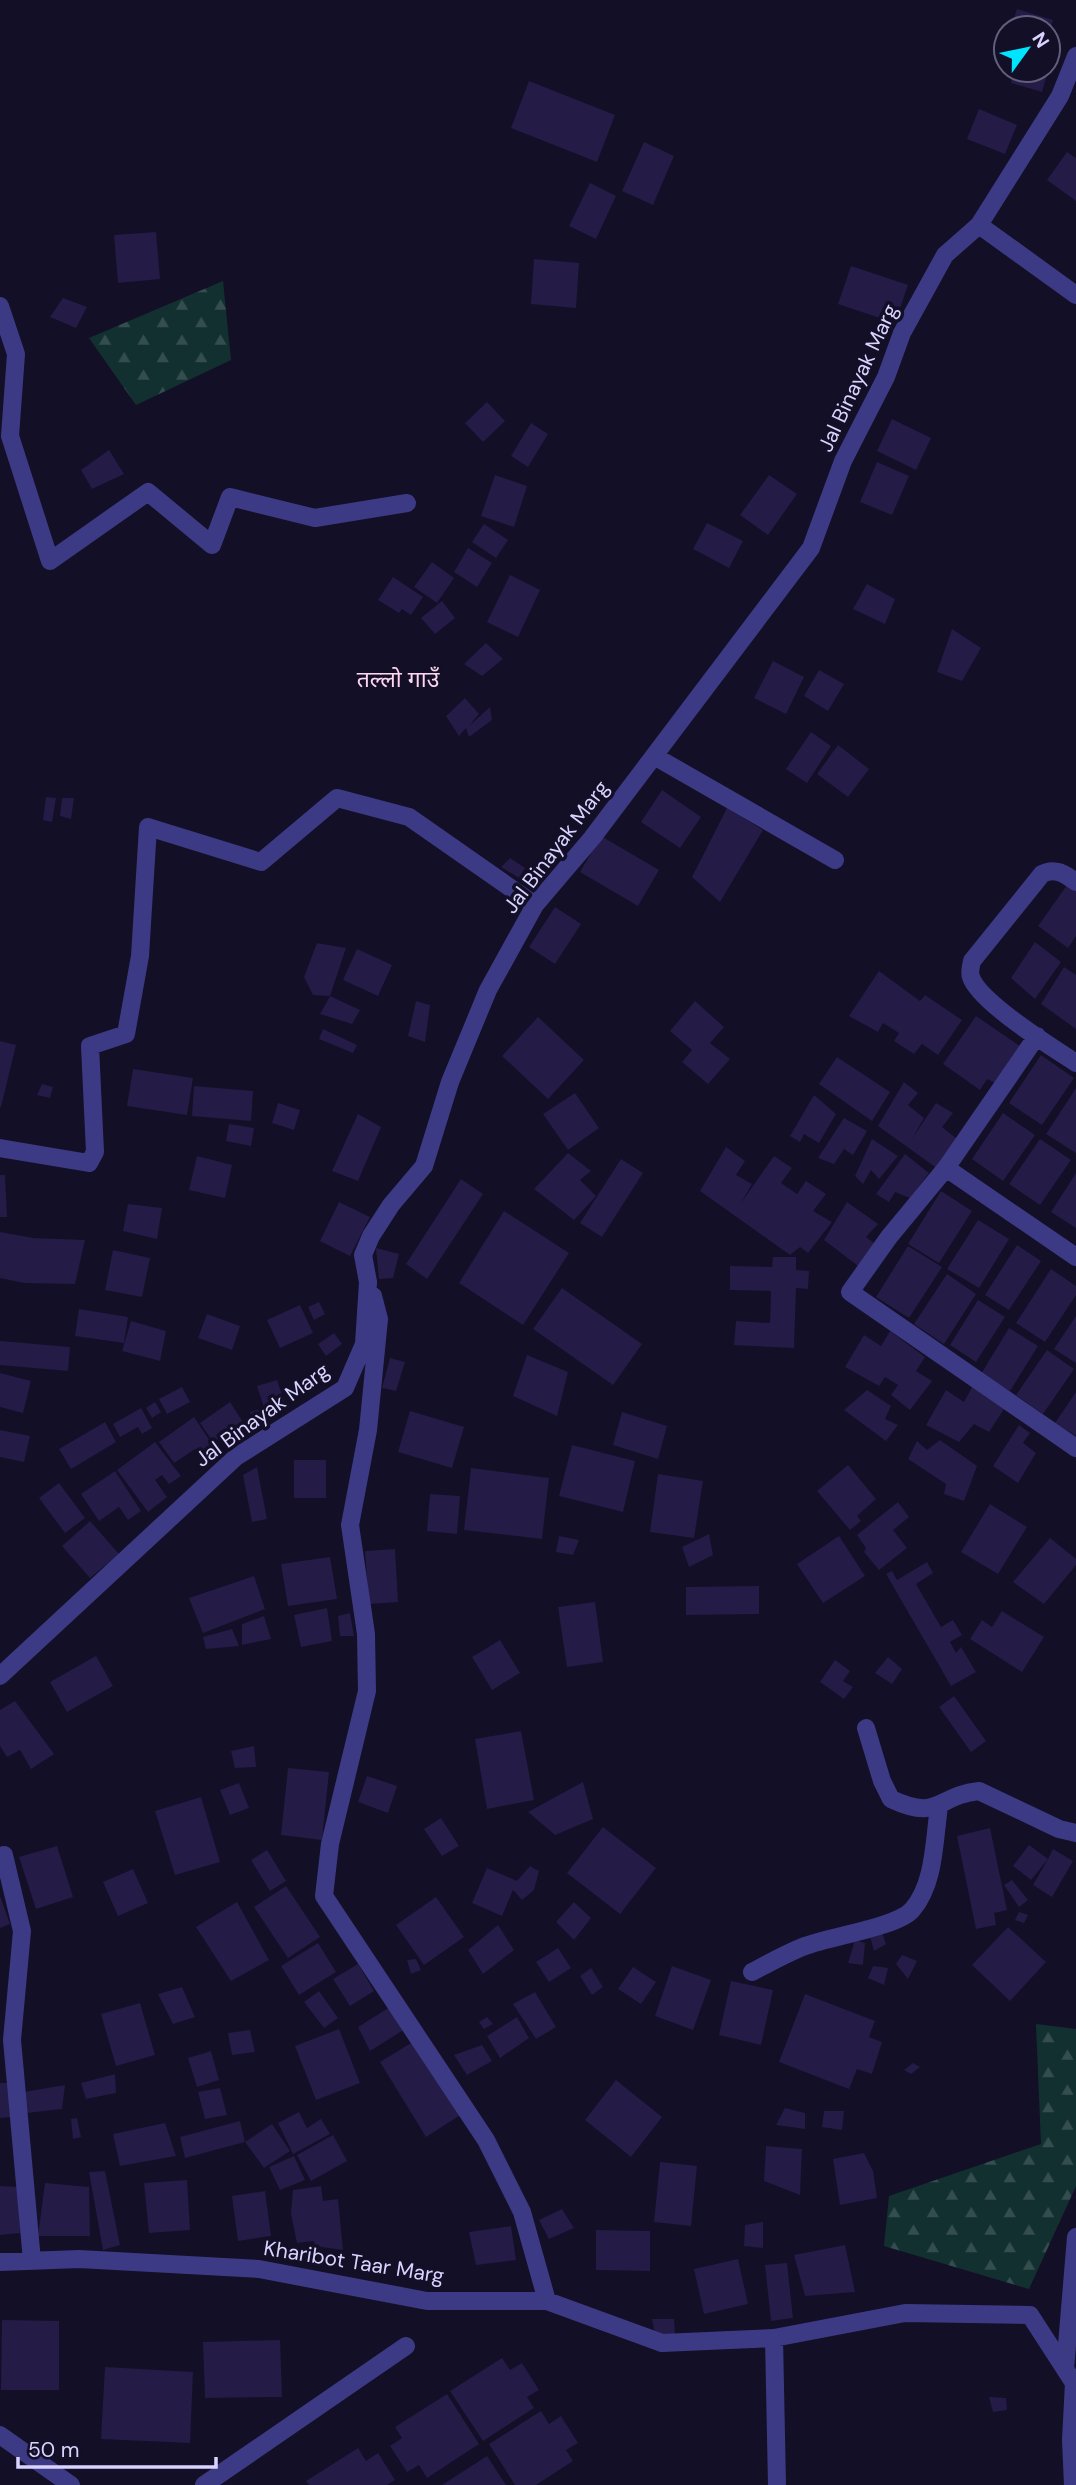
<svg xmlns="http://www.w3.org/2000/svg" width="1076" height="2485" font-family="'DM Sans','Noto Sans Devanagari',sans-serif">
<defs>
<pattern id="forest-firs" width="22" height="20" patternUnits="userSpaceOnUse" patternTransform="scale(1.75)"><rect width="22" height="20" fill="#12302f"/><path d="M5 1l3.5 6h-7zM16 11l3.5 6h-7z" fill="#344d4e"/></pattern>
</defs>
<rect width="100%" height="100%" fill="#130f26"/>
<path fill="url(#forest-firs)" d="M223 281 231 360 136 405 89 338Z
M1036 2024 1076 2029V2186L1029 2289 884 2246 889 2196 1041 2144Z"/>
<path fill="#241b47" d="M1017 9 1053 20 1049 33 1048 28H1011Z
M1014 70H1048L1042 92 1011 83Z
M529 81 615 115 597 162 511 128Z
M979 109 1017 125 1005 154 967 139Z
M644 142 674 156 653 205 622 191Z
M1067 152 1076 158V201L1047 180Z
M590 183 616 196 596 239 569 226Z
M156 232 160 279 118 283 114 235Z
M534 259 579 263 576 308 531 304Z
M851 266 908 285 895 323 838 304Z
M63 298 87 307 76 328 50 317Z
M487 402 505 421 483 442 465 423Z
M892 419 931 438 916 470 877 451Z
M531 423 548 434 528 467 511 456Z
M109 450 124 474 92 489 81 470Z
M877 462 909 476 892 515 860 502Z
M495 475 527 486 514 527 481 516Z
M769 475 797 494 768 535 740 515Z
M707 523 743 541 729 568 693 549Z
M484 524 508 540 496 558 472 542Z
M468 548 492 563 477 587 454 572Z
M432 562 454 578 437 603 414 587Z
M510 575 540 590 518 637 487 622Z
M393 577 423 597 411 615 402 609 399 613 378 600Z
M867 584 895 599 885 624 853 609Z
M442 601 455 618 435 634 421 618Z
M952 629 981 648 962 681 937 672Z
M486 643 503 659 482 676 464 664Z
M773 661 804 677 786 714 754 698Z
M819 670 844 684 828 711 804 696Z
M465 698 479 714 469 726 490 707 492 720 469 737 466 728 459 736 446 716Z
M811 732 831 746 807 783 786 769Z
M838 745 869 769 848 797 817 774Z
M662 790 701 817 680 848 641 822Z
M46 797 56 798 52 822 43 820Z
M62 798H74L71 819 60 816Z
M727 808 763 830 720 902 692 877Z
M601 836 659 870 638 906 580 872Z
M510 858 525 868 519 878 501 867Z
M1070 881 1076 885V936L1068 948 1038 926Z
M555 907 581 924 555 964 529 947Z
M1035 942 1061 962 1035 999 1011 978Z
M317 943 346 948 330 996 313 995 304 977Z
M357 949 392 965 378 996 343 980Z
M1064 967 1076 975V1029L1041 1004Z
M879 971 920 1001 925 995 962 1020 938 1055 922 1044 914 1054 894 1041 899 1033 883 1023 878 1032 849 1016Z
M330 996 360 1010 352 1024 320 1014Z
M416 1001 430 1005 425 1042 408 1036Z
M695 1001 724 1027 710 1043 730 1059 708 1084 682 1062 692 1050 670 1031Z
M976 1016 1020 1046 995 1083 987 1079 980 1090 943 1064Z
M538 1017 584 1060 548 1099 502 1056Z
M323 1029 357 1045 353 1053 319 1039Z
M0 1041 16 1045 1 1107H0Z
M1041 1055 1074 1078 1042 1125 1009 1103Z
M837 1057 890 1092 872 1121 819 1084Z
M133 1069 193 1078 187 1115 127 1106Z
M904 1082 918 1093 908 1105 924 1118 912 1139 936 1103 953 1113 942 1127 957 1139 938 1169 878 1126Z
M42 1084 53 1087 50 1098 37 1095Z
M194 1086 253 1091 251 1121 192 1116Z
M1076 1088V1153L1046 1134Z
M575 1093 599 1128 568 1150 543 1114Z
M814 1095 836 1114 819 1143 804 1134 800 1142 790 1136Z
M278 1103 300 1110 294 1130 272 1123Z
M1003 1113 1035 1135 1003 1181 972 1159Z
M358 1114 381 1127 358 1181 332 1171Z
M844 1118 867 1131 853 1155 844 1149 834 1164 818 1158Z
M229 1124 254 1128 251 1146 226 1141Z
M872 1139 898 1156 879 1179 871 1170 863 1184 855 1176Z
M1040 1139 1071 1160 1040 1205 1009 1184Z
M726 1147 745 1161 736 1175 752 1184 741 1203 774 1156 792 1168 781 1183 797 1194 806 1181 826 1194 813 1211 832 1222 808 1253 800 1247 790 1255 700 1191Z
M568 1153 591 1171 580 1180 596 1196 574 1220 534 1189Z
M905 1154 929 1173 910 1198 895 1192 889 1202 876 1194Z
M197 1156 232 1165 225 1198 189 1190Z
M621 1159 643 1173 602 1237 580 1223Z
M1076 1173V1228L1051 1212Z
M0 1175H5L7 1217H0Z
M461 1179 483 1194 427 1279 406 1264Z
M941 1191 972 1211 939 1263 908 1244Z
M339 1202 370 1217 350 1256 320 1241Z
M847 1202 878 1224 866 1237 878 1246 862 1269 824 1240Z
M128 1204 162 1208 157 1239 123 1231Z
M504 1211 569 1253 523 1325 459 1283Z
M978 1220 1009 1239 979 1288 947 1269Z
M0 1232 33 1238 85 1240 75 1284 24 1283 0 1278Z
M1017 1245 1041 1261 1009 1310 985 1295Z
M908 1246 942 1267 909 1318 876 1297Z
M376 1248 399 1254 393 1278 379 1279Z
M113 1250 150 1258 142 1297 105 1290Z
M773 1257H796V1270L809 1271 808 1289 796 1288 794 1348 734 1345 736 1321 770 1323 771 1291 730 1290V1266L772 1267Z
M1051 1269 1076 1286V1295L1045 1342 1016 1323Z
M947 1274 976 1294 944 1344 914 1324Z
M562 1288 642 1344 613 1385 533 1329Z
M978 1300 1005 1317 976 1362 950 1345Z
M319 1302 325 1314 314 1320 308 1307Z
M300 1305 313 1333 280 1348 267 1320Z
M79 1309 128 1317 124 1343 75 1336Z
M207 1314 240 1326 232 1350 198 1338Z
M1076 1316V1363L1054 1349Z
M131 1321 166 1331 160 1361 122 1351Z
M1009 1328 1038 1346 1010 1391 981 1374Z
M890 1331 925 1357 916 1371 932 1381 910 1410 891 1395 898 1385 885 1377 879 1386 845 1367 864 1335 881 1346Z
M334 1333 342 1344 326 1356 318 1344Z
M0 1341 70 1347 68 1371 0 1365Z
M1047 1350 1074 1369 1043 1414 1016 1395Z
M527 1355 568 1372 557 1416 513 1396Z
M390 1358 405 1362 396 1391 382 1388Z
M0 1373 31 1381 23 1413 0 1407Z
M277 1380 287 1410 253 1421 250 1412 264 1408 257 1386Z
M182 1387 190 1402 167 1414 159 1399Z
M972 1387 1004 1409 989 1432 974 1424 959 1442 926 1425 946 1390 964 1402Z
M867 1390 891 1406 885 1419 898 1425 886 1441 844 1410Z
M1076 1392V1436L1055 1423Z
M155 1402 161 1412 152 1418 146 1408Z
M230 1402 246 1427 226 1441 223 1435 213 1442 200 1423Z
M141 1408 152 1428 142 1434 138 1427 120 1437 113 1424Z
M410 1411 464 1427 452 1468 398 1452Z
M622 1412 667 1426 658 1459 613 1445Z
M194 1417 220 1456 207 1465 195 1449 174 1463 159 1442Z
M105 1422 116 1442 71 1469 59 1449Z
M1019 1425 1030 1433 1023 1443 1036 1453 1018 1483 993 1466Z
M0 1430 30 1436 24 1462 0 1457Z
M940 1440 977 1466 964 1501 944 1494 946 1484 908 1459 917 1441 927 1450Z
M155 1442 181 1476 169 1484 162 1475 155 1480 167 1497 148 1512 117 1470Z
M572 1445 635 1461 623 1512 559 1496Z
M294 1460H326V1498H294Z
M848 1465 876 1499 857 1516 861 1521 850 1530 817 1491Z
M257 1467 267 1519 252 1522 243 1475Z
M471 1468 549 1478 542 1539 464 1530Z
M115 1471 141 1511 128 1520 119 1507 99 1521 81 1494Z
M658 1474 703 1481 694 1538 650 1532Z
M59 1483 85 1518 65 1533 39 1498Z
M430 1494 460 1496 457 1534 427 1531Z
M898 1502 909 1517 893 1530 907 1548 879 1570 864 1552 866 1548 857 1535Z
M990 1504 1027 1527 998 1574 961 1552Z
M90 1521 119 1554 90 1578 62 1546Z
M709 1534 713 1555 689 1567 682 1547Z
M559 1536 579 1540 573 1555 556 1552Z
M839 1536 865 1576 823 1603 797 1564Z
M1050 1538 1076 1559V1565L1044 1604 1013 1582Z
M395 1549 398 1602 369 1604 365 1551Z
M330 1557 337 1599 288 1606 281 1564Z
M927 1562 933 1573 916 1584 941 1627 953 1620 962 1635 950 1642 956 1653 961 1647 976 1672 951 1686 886 1574 892 1571 897 1580Z
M254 1576 265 1609 203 1633 189 1598Z
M759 1586V1614L686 1615V1587Z
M595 1602 603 1662 567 1667 558 1607Z
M327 1608 332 1641 301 1647 294 1615Z
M1002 1611 1044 1637 1022 1672 970 1639 982 1620 992 1627Z
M350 1613 354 1636H340L338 1616Z
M264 1616 271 1639 242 1645V1624Z
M232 1629 239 1646 206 1649 203 1637Z
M500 1640 520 1673 492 1690 472 1657Z
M96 1656 113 1686 67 1712 50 1682Z
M888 1657 902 1669 892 1684 875 1673Z
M835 1660 850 1671 843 1681 853 1687 844 1699 820 1682Z
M954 1696 986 1741 971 1752 939 1707Z
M15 1701 54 1754 31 1769 20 1750 7 1757 0 1746V1710Z
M521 1731 534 1800 487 1809 475 1739Z
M254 1746 256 1767 235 1768 231 1751Z
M288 1768 329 1772 322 1840 281 1835Z
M367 1776 397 1786 388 1813 358 1802Z
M583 1782 593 1819 555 1835 528 1812Z
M239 1783 249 1808 230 1815 220 1790Z
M201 1797 220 1862 175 1875 155 1811Z
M441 1818 459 1846 442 1856 424 1829Z
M603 1827 656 1868 620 1914 567 1873Z
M990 1828 1007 1910 994 1913 996 1925 976 1929 957 1836Z
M1029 1845 1048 1859 1053 1849 1073 1861 1052 1897 1033 1885 1048 1859 1031 1880 1013 1866Z
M57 1846 73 1897 36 1909 19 1857Z
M267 1850 286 1881 270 1891 251 1860Z
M530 1866 539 1871 534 1890 522 1900 513 1890 502 1916 472 1903 487 1868 517 1881Z
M133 1869 148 1903 118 1916 103 1882Z
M1012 1880 1028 1900 1019 1907 1004 1885Z
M286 1886 320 1937 288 1958 254 1907Z
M0 1896 10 1924 0 1928Z
M436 1897 464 1937 424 1965 396 1925Z
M237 1902 269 1960 231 1981 196 1927Z
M574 1902 591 1918 574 1940 556 1922Z
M1019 1912 1028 1915 1024 1923 1015 1920Z
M498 1925 514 1950 483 1974 468 1950Z
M1008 1927 1046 1962 1010 2001 972 1965Z
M882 1932 886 1944 874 1951 870 1936Z
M855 1940 865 1943 863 1965 848 1963Z
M318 1943 336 1972 299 1995 281 1966Z
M558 1948 571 1968 549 1982 536 1962Z
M902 1955 917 1961 908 1979 896 1964Z
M416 1959 421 1970 411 1974 407 1960Z
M358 1964 374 1991 350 2006 333 1979Z
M672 1966 711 1980 693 2030 655 2016Z
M873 1966 888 1968 884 1985 868 1978Z
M633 1967 656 1982 641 2004 618 1989Z
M591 1968 603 1987 592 1995 580 1976Z
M731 1981 773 1990 761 2045 719 2035Z
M182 1987 195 2017 173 2024 158 1994Z
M319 1991 338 2018 324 2028 304 2002Z
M535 1992 556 2027 536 2039 513 2004Z
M805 1994 875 2021 869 2037 882 2042 872 2074 857 2069 849 2089 779 2062Z
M140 2003 155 2055 116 2066 101 2014Z
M390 2007 405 2029 370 2051 358 2027Z
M487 2017 493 2024 484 2029 479 2022Z
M517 2017 529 2038 500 2058 487 2036Z
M339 2029 360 2083 316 2100 295 2046Z
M250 2030 255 2052 232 2055 228 2033Z
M416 2040 462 2114 426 2137 380 2062Z
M482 2045 492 2061 467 2075 454 2055Z
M211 2051 219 2080 197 2087 188 2058Z
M913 2063 920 2067 911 2074 904 2070Z
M115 2074 116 2093 86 2099 81 2083Z
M616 2080 662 2117 631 2157 585 2120Z
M0 2083H8L12 2117 0 2118Z
M65 2085 62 2109 27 2113 24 2092Z
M220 2088 227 2115 205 2119 198 2092Z
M785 2108 805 2113V2129L776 2125Z
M824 2111H844L842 2130 822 2127Z
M299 2112 307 2128 321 2119 330 2134 293 2154 278 2123Z
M77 2118 81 2137 73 2139 71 2119Z
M240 2121 245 2142 185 2158 180 2137Z
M165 2123 176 2156 120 2166 113 2134Z
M272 2124 290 2151 264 2168 245 2142Z
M333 2135 347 2161 311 2181 297 2155Z
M766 2146 802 2149 800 2195 764 2181Z
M864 2153 873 2171 877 2198 840 2205 833 2159Z
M294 2156 305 2180 280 2190 269 2167Z
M660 2162 697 2166 691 2226 654 2222Z
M105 2171 120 2245 103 2250 89 2172Z
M187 2180 190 2230 149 2233 144 2183Z
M45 2183 89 2187 90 2236H38Z
M0 2186 19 2187 20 2233 0 2235Z
M321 2186 323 2201 338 2199 343 2250 315 2246 314 2241 297 2243 291 2214 293 2190Z
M265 2191 271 2236 238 2241 232 2196Z
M562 2209 574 2228 549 2239 539 2220Z
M763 2222V2248L744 2246 745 2225Z
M511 2226 516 2260 476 2265 469 2232Z
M596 2230 650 2231V2271L596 2270Z
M845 2245 855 2292 805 2296 794 2255Z
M738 2259 748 2304 704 2314 694 2269Z
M787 2263 793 2318 771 2321 765 2265Z
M652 2319H674L675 2335H655Z
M2 2320 59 2321V2390H1Z
M280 2340 282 2397 205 2398 203 2342Z
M502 2358 510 2370 522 2363 539 2390 527 2397 534 2408 483 2441 450 2391Z
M105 2367 193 2372 190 2443 101 2439Z
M447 2394 479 2444 427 2478 419 2465 407 2472 390 2446 402 2438 395 2427Z
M989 2397 1006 2398 1007 2410 993 2412Z
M541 2411 549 2424 561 2416 578 2443 566 2450 573 2461 536 2485H515L489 2444Z
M358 2448 366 2461 378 2453 395 2480 387 2485H309L306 2481Z
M487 2456 506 2485H442Z"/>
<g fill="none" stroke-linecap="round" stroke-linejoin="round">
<path stroke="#3d3a85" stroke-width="18" d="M979 225 1076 295
M0 306 16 354 10 436 50 561 148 492 212 545 230 497 315 518 407 503
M654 756 835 860
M1076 882C1065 874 1055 867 1042 874L972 961C971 966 969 972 971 977 979 1002 1052 1047 1076 1063
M1037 1036 946 1168 889 1237 850 1292 1076 1448
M0 1148 89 1163 95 1152 90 1046 126 1034 140 956 148 827 261 862 337 798 409 817 535 905
M946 1168 1076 1257
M373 1296 379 1319 368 1430 350 1525 366 1634 367 1691 330 1844 324 1896 486 2140 522 2212 547 2301
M0 1676 236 1457 345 1388 364 1344 368 1282 363 1255 371 1236 391 1205 424 1166 450 1082 488 990 535 905 592 838 811 548 843 461 886 377 902 333 945 255 979 225 1060 96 1076 56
M866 1728 882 1781 891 1799C940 1822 937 1795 979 1791L1059 1829 1076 1833
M4 1855 22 1931 12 2040 32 2261
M752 1972C769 1963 787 1953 805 1946 831 1936 897 1927 912 1910 935 1884 934 1840 939 1807
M0 2262 79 2259 259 2269 427 2301H547L662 2343 774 2338 905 2313 1030 2315 1074 2383
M774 2338 777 2485
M1065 2369 1076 2237
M0 2435 71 2485
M204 2485 406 2346
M1073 2485 1071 2440 1074 2383"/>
</g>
<g text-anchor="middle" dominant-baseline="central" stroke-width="7" stroke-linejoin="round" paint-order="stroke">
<g font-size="21" fill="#d9d4ff" stroke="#130f26">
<text transform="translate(858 378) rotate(-65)">Jal Binayak Marg</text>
<text transform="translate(556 847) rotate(-53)">Jal Binayak Marg</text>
<text transform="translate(262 1415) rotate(-36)">Jal Binayak Marg</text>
<text transform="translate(354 2262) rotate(9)">Kharibot Taar Marg</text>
</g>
<g font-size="23" fill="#ffd6f0" stroke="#130f26">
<text x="398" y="679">तल्लो गाउँ</text>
</g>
</g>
<g transform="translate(1027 49) rotate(57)"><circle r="33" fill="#130f26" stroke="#625e7d" stroke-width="2"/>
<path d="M0-5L12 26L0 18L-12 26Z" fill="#00e5ff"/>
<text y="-10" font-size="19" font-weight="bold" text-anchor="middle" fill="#d9d4ff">N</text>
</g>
<path d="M18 2457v10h198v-10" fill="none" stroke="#d9d4ff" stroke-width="3.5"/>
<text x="28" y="2457" font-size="21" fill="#d9d4ff" stroke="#130f26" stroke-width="5" paint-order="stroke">50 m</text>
</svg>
